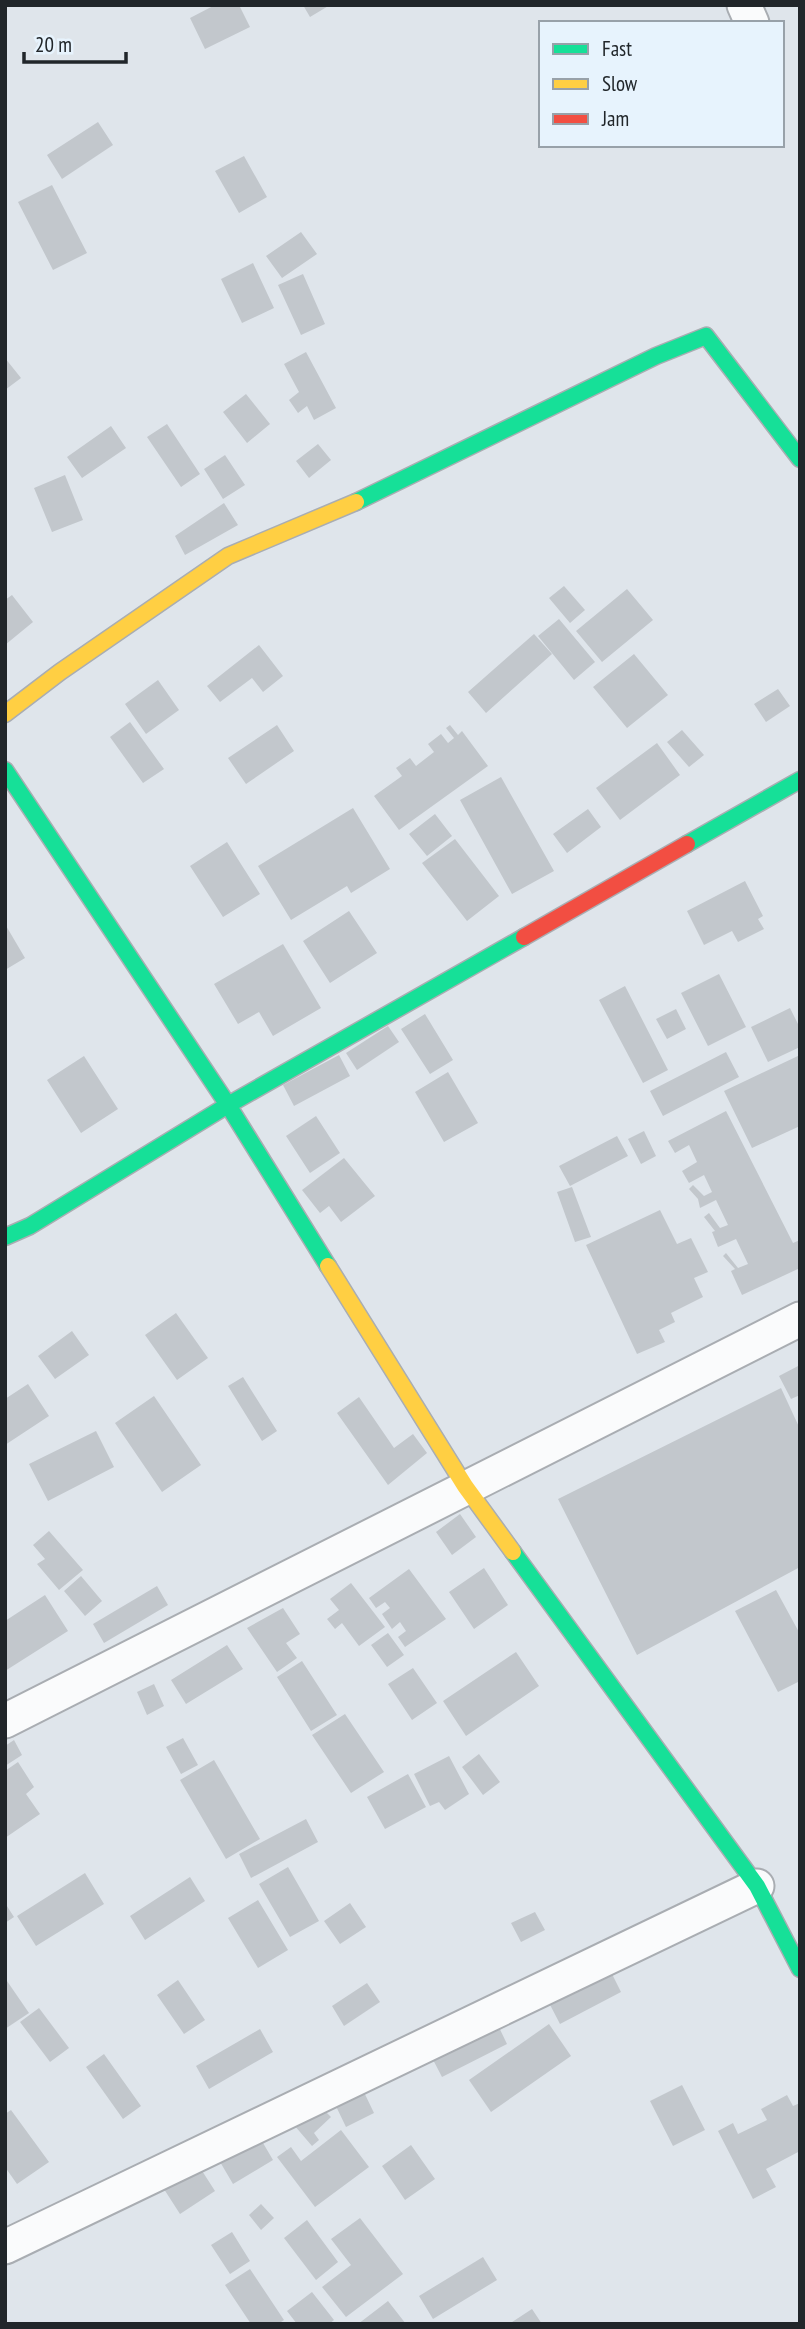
<svg xmlns="http://www.w3.org/2000/svg" width="805" height="2329" font-family="'PT Sans Narrow',sans-serif">
<rect width="100%" height="100%" fill="#dfe5eb"/>
<path fill="#c2c7cc" d="M215 5H239L250 27 205 49 190 18Z
M303 5H330L310 17Z
M98 122 113 145 62 179 47 155Z
M244 156 267 197 239 213 215 171Z
M52 185 87 253 53 270 18 202Z
M301 232 317 254 282 278 266 256Z
M253 263 274 308 242 323 221 279Z
M303 274 325 324 301 335 278 285Z
M306 352 336 408 314 420 307 406 298 413 289 400 299 392 284 364Z
M5 358 21 378 5 390Z
M246 394 270 424 247 443 223 412Z
M167 424 200 474 181 487 147 437Z
M111 426 126 448 82 478 67 457Z
M318 444 331 460 309 478 296 461Z
M225 455 245 485 223 499 204 469Z
M65 475 83 520 52 532 34 488Z
M224 503 238 525 185 555 175 536Z
M564 586 585 610 570 623 549 598Z
M627 589 653 620 602 662 576 631Z
M12 595 33 622 5 645V600Z
M559 619 595 662 574 680 538 636Z
M534 634 552 654 486 713 468 692Z
M259 645 283 676 263 692 252 678 220 702 207 686Z
M634 654 668 695 627 728 593 687Z
M158 680 179 710 146 734 125 704Z
M778 689 790 706 766 722 754 704Z
M130 722 164 769 143 783 110 737Z
M277 725 294 751 246 784 228 758Z
M450 725 458 735 462 731 488 766 399 830 374 796 402 776 396 768 410 758 416 766 434 752 428 744 441 734 448 743 454 738 446 728Z
M682 730 704 755 689 767 667 742Z
M657 743 680 775 620 820 596 788Z
M501 777 554 871 512 894 460 800Z
M353 808 390 869 351 893 347 886 291 920 258 866Z
M588 809 601 827 567 853 553 834Z
M435 814 452 836 427 856 409 834Z
M455 839 499 896 467 921 422 863Z
M227 842 260 894 223 917 190 866Z
M745 881 763 916 758 919 764 929 738 942 732 931 704 945 687 911Z
M349 911 377 953 330 983 303 941Z
M5 924 25 958 5 970Z
M283 944 321 1008 273 1036 259 1012 238 1024 214 984Z
M719 974 746 1027 708 1046 681 993Z
M625 986 668 1070 643 1083 599 1000Z
M790 1008 800 1028V1047L768 1062 751 1027Z
M676 1009 686 1029 667 1039 656 1019Z
M425 1014 453 1060 430 1074 401 1029Z
M388 1026 399 1042 357 1070 346 1053Z
M726 1052 739 1077 663 1116 650 1091Z
M339 1055 350 1076 294 1106 283 1085Z
M800 1055V1126L752 1148 724 1091Z
M84 1056 118 1109 81 1133 47 1080Z
M448 1072 478 1123 444 1142 415 1092Z
M726 1111 793 1243 800 1240V1268L742 1295 731 1271 735 1269 723 1256 726 1253 738 1268 748 1264 736 1239 718 1247 712 1232 715 1231 704 1217 709 1213 720 1228 728 1225 716 1200 700 1208 698 1199 689 1189 693 1185 704 1196 712 1192 704 1175 689 1183 682 1171 697 1162 689 1145 675 1153 668 1141Z
M316 1116 340 1153 310 1173 286 1136Z
M644 1131 656 1156 641 1164 628 1139Z
M617 1136 628 1156 570 1186 559 1166Z
M344 1158 375 1196 341 1222 329 1206 320 1213 302 1190Z
M572 1187 591 1237 575 1242 557 1192Z
M660 1210 677 1244 691 1238 708 1272 694 1278 703 1297 671 1313 675 1322 659 1330 665 1342 637 1354 586 1245Z
M176 1313 208 1358 177 1380 145 1335Z
M72 1331 89 1355 55 1379 38 1356Z
M800 1365V1395L791 1399 779 1376Z
M243 1377 277 1431 262 1441 228 1386Z
M28 1384 49 1416 5 1445V1399Z
M781 1388 800 1429V1567L637 1655 558 1499Z
M154 1396 201 1465 162 1492 115 1423Z
M359 1397 394 1448 413 1434 427 1453 388 1485 337 1413Z
M96 1431 114 1467 48 1501 29 1464Z
M460 1514 476 1537 452 1555 436 1532Z
M49 1531 83 1570 59 1590 37 1564 45 1559 33 1545Z
M484 1568 508 1605 474 1629 449 1592Z
M409 1569 446 1619 405 1647 398 1637 406 1631 400 1622 392 1629 382 1614 390 1608 385 1602 376 1608 369 1598Z
M81 1576 102 1601 85 1616 64 1591Z
M351 1583 385 1627 359 1646 342 1623 335 1629 327 1619 339 1610 330 1599Z
M157 1586 168 1605 104 1643 93 1624Z
M776 1590 800 1634V1681L778 1692 735 1611Z
M45 1595 68 1631 5 1671V1621Z
M283 1608 300 1634 286 1643 297 1658 277 1672 247 1628Z
M388 1633 404 1655 387 1667 371 1645Z
M227 1645 243 1669 186 1704 171 1680Z
M516 1652 539 1686 466 1736 443 1701Z
M302 1661 337 1715 311 1731 277 1677Z
M413 1668 437 1703 412 1720 388 1684Z
M154 1684 164 1706 147 1715 137 1692Z
M345 1714 384 1772 351 1793 312 1735Z
M183 1738 198 1765 181 1774 166 1747Z
M14 1740 22 1755 5 1766V1746Z
M479 1754 500 1782 483 1795 462 1767Z
M449 1756 469 1794 445 1810 439 1802 430 1806 414 1774Z
M214 1760 260 1839 226 1859 180 1780Z
M18 1762 34 1787 26 1794 40 1814 5 1838V1771Z
M408 1774 426 1807 385 1829 367 1797Z
M306 1819 318 1842 251 1878 239 1854Z
M288 1867 319 1921 290 1937 259 1884Z
M85 1873 104 1904 36 1946 17 1916Z
M190 1877 205 1901 145 1940 130 1916Z
M258 1900 288 1950 258 1968 228 1918Z
M5 1903 14 1917 5 1923Z
M350 1903 366 1927 340 1944 324 1921Z
M535 1912 545 1930 521 1942 511 1923Z
M609 1968 621 1992 560 2024 547 1999Z
M178 1980 205 2020 184 2034 157 1995Z
M7 1981 29 2013 5 2029V1982Z
M367 1983 380 2002 344 2026 332 2006Z
M39 2008 69 2048 50 2062 20 2022Z
M495 2019 507 2044 442 2077 429 2052Z
M549 2024 571 2056 491 2112 469 2080Z
M260 2029 273 2052 209 2089 196 2066Z
M104 2054 141 2106 123 2119 86 2067Z
M682 2085 705 2130 673 2146 650 2101Z
M361 2086 374 2113 346 2127 333 2100Z
M787 2095 793 2106 800 2103V2151L766 2169 776 2187 753 2199 718 2131 733 2123 738 2134 767 2120 761 2109Z
M317 2103 331 2117 314 2133 319 2140 312 2146 294 2125Z
M11 2110 49 2162 17 2184 5 2167V2114Z
M341 2130 369 2167 315 2207 277 2157 291 2147 301 2161Z
M256 2131 273 2160 233 2184 216 2155Z
M411 2145 435 2179 405 2200 382 2166Z
M197 2163 215 2191 180 2214 162 2186Z
M261 2204 274 2218 261 2230 249 2215Z
M360 2218 403 2274 346 2317 322 2287 351 2265 331 2239Z
M307 2220 338 2262 316 2280 284 2238Z
M232 2232 250 2261 230 2274 211 2245Z
M483 2257 497 2280 433 2319 419 2296Z
M250 2269 284 2320 278 2324H251L225 2285Z
M312 2292 334 2320 329 2324H297L287 2311Z
M388 2301 406 2324H358Z
M532 2309 542 2324H509Z"/>
<g fill="none" stroke-linecap="round" stroke-linejoin="round">
<defs>
<path id="street" d="M744 5 752 23
M5 1721 800 1319
M5 2247 757 1886"/>
<path id="fast" d="M356 502 656 356 706 336 800 459
M5 770 228 1105 328 1266
M687 844 800 780
M5 1237 30 1226 228 1105 524 937
M513 1552 757 1886 800 1969"/>
<path id="slow" d="M5 714 60 672 228 556 356 502
M328 1266 465 1486 513 1552"/>
<path id="jam" d="M524 937 687 844"/>
</defs>
<use href="#street" stroke="#a9adb2" stroke-width="37"/>
<use href="#fast" stroke="#a9adb2" stroke-width="19"/>
<use href="#slow" stroke="#a9adb2" stroke-width="19"/>
<use href="#jam" stroke="#a9adb2" stroke-width="19"/>
<use href="#street" stroke="#fafbfc" stroke-width="33"/>
<use href="#fast" stroke="#16e098" stroke-width="16"/>
<use href="#slow" stroke="#ffcf43" stroke-width="16"/>
<use href="#jam" stroke="#f24e42" stroke-width="16"/>
</g>
<rect width="805" height="2329" fill="none" stroke="#21262a" stroke-width="14"/>
<rect x="539" y="21" width="245" height="126" fill="#e7f3fd" stroke="#98a1a9" stroke-width="2"/>
<rect x="553" y="44" width="35" height="10" fill="#16e098" stroke="#98a1a9" stroke-width="2"/>
<text x="602" y="56" font-size="21" fill="#21262a">Fast</text>
<rect x="553" y="79" width="35" height="10" fill="#ffcf43" stroke="#98a1a9" stroke-width="2"/>
<text x="602" y="91" font-size="21" fill="#21262a">Slow</text>
<rect x="553" y="114" width="35" height="10" fill="#f24e42" stroke="#98a1a9" stroke-width="2"/>
<text x="602" y="126" font-size="21" fill="#21262a">Jam</text>
<path d="M24 52v10h102v-10" fill="none" stroke="#21262a" stroke-width="3.5"/>
<text x="35" y="52" font-size="21" fill="#21262a" stroke="#e7f3fd" stroke-width="5" paint-order="stroke">20 m</text>
</svg>
